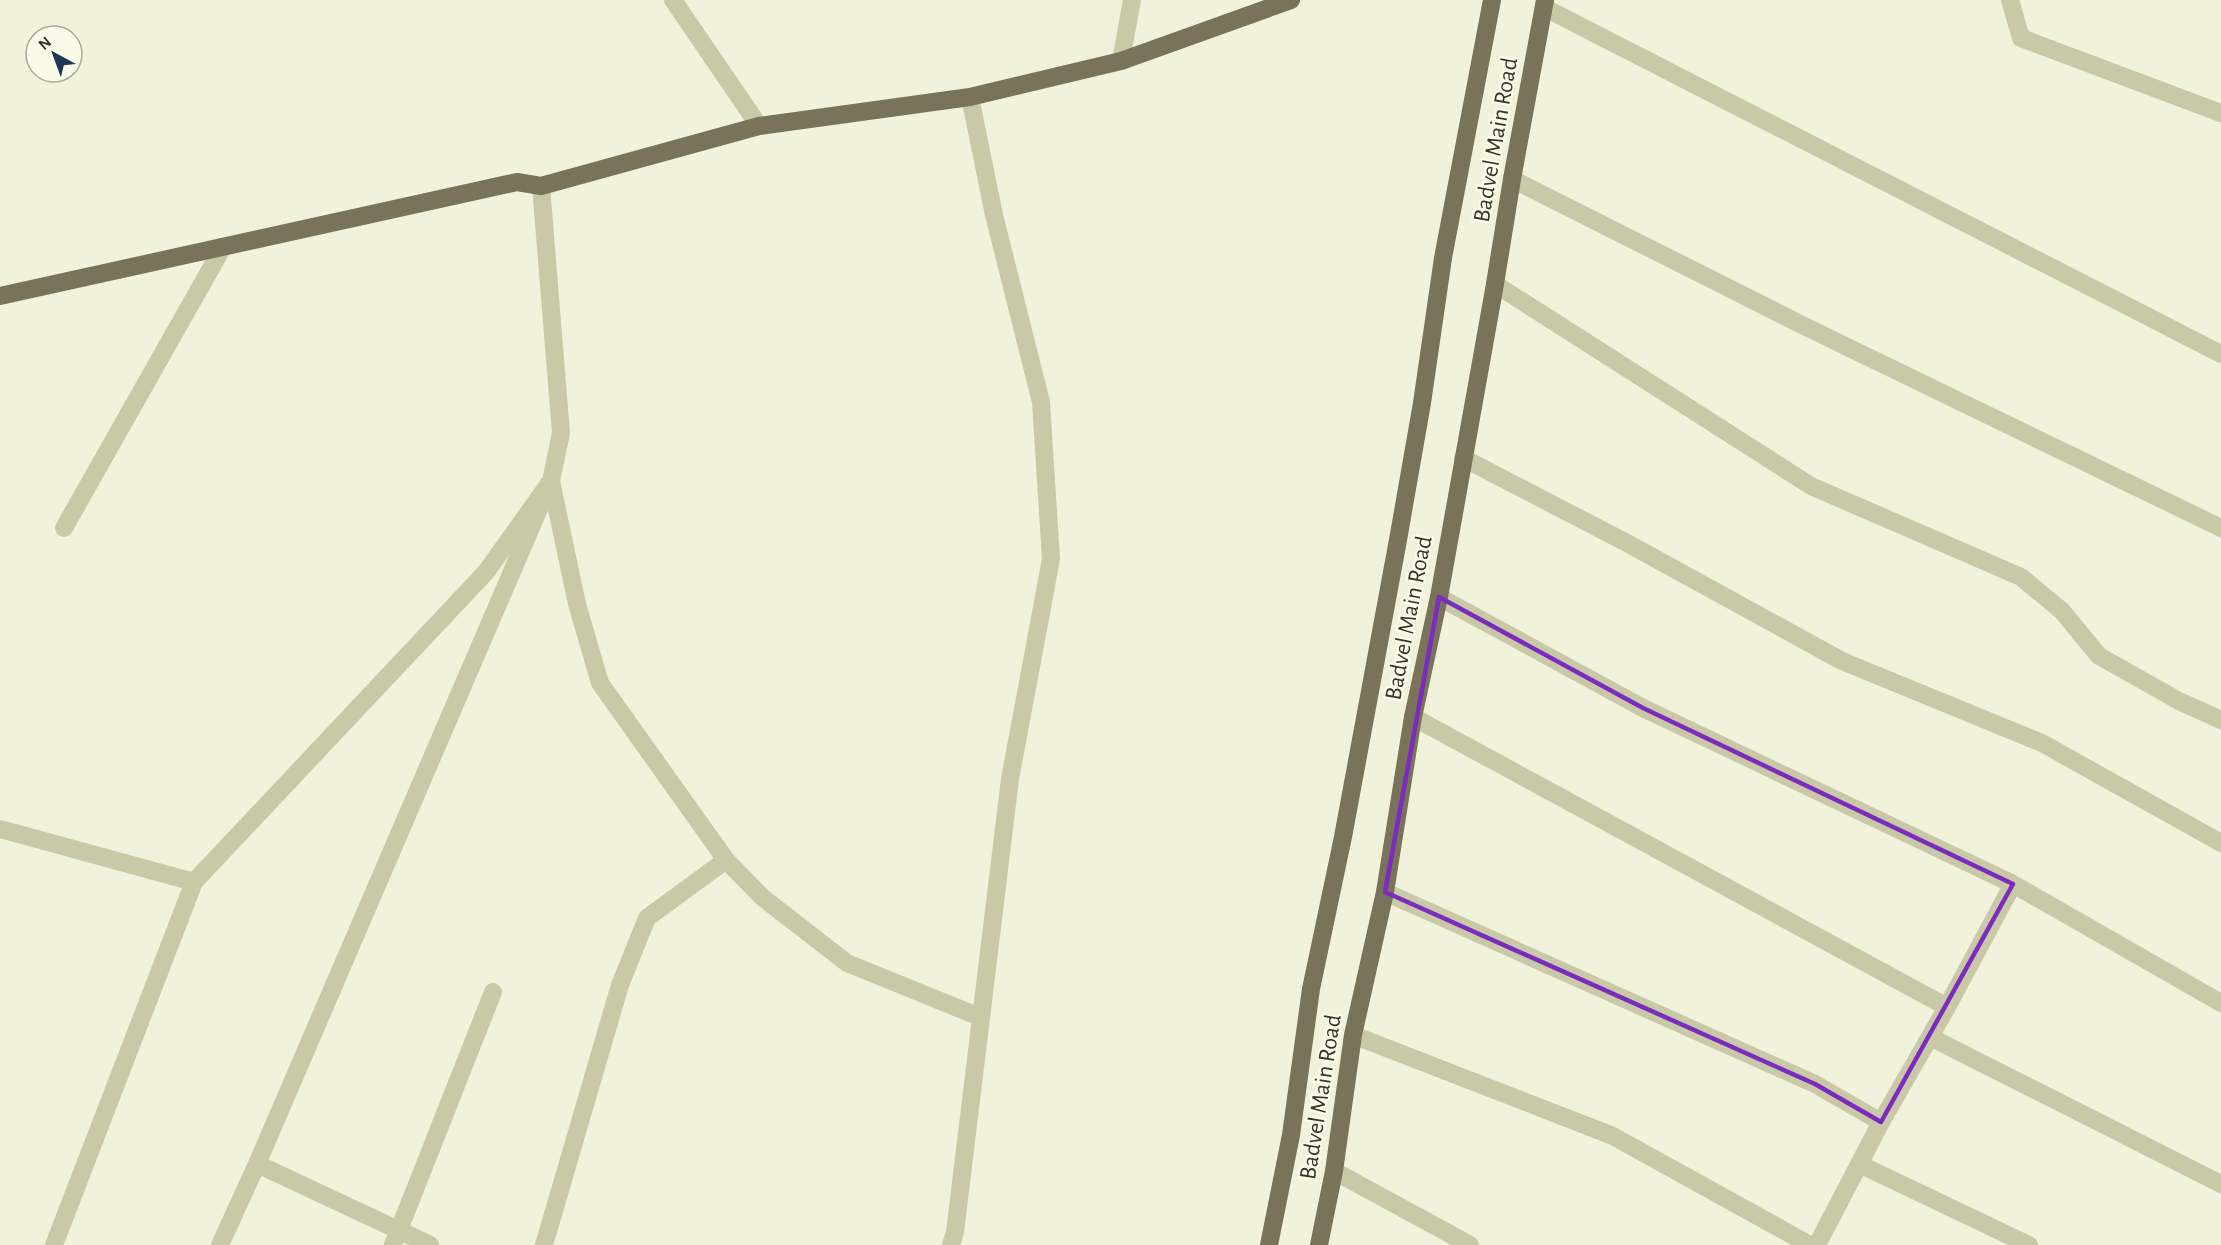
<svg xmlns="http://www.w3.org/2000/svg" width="2221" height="1245" font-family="'Alegreya Sans',sans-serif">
<rect width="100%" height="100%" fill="#f1f2dc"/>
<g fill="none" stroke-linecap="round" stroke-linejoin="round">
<path stroke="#cac9a7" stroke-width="18" d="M673 0 759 126
M2010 0 2021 38 2221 113
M1545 8 2221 354
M1121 61 1132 0
M1512 179 1802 325 2221 528
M1495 284 1811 486 2021 577 2062 611 2099 656 2179 701 2221 720
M1463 458 1627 543 1842 661 2042 743 2221 843
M64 528 223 247
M1439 597 1643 708 2013 884 2221 1003
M1413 717 1947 1007
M0 829 194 882
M1385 892 1815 1084 1881 1122
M1353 1035 1613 1136 1810 1245
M1930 1037 2221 1184
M257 1164 430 1245
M1859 1164 2029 1245
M1334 1171 1470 1245
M54 1245 194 882 486 572 551 481 561 433 541 186
M220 1245 257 1164 551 481 577 604 600 683 726 860 762 897 847 963 980 1017
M393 1245 493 992
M544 1245 620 985 647 918 726 860
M951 1245 955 1232 1010 779 1051 559 1041 402 994 215 970 97
M1817 1245 1881 1122 1947 1007 2013 884"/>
<path stroke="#797359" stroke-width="18" d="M0 296 517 182 541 186 759 126 970 97 1121 61 1291 0
M1269 1245 1291 1135 1311 989 1343 837 1398 540 1422 403 1443 258 1492 0
M1319 1245 1334 1171 1353 1035 1385 892 1413 717 1439 597 1495 284 1512 179 1545 0"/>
</g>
<path fill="none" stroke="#7b2cbf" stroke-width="4.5" stroke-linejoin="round" d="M1439 597 1643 708 2013 884 1881 1122 1815 1084 1385 892Z"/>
<g text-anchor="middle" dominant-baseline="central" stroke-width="5" stroke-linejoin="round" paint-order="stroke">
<g font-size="24" fill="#373428" stroke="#f9fae8">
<text transform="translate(1496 140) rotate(-80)">Badvel Main Road</text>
<text transform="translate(1409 618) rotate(-79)">Badvel Main Road</text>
<text transform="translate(1321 1097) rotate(-81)">Badvel Main Road</text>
</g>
</g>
<g transform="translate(54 54) rotate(319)"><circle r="28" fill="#f9fae8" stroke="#abab9b" stroke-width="1.5"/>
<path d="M0-4.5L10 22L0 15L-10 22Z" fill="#1d3758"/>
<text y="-9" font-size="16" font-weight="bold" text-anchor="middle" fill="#373428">N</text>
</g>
</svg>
